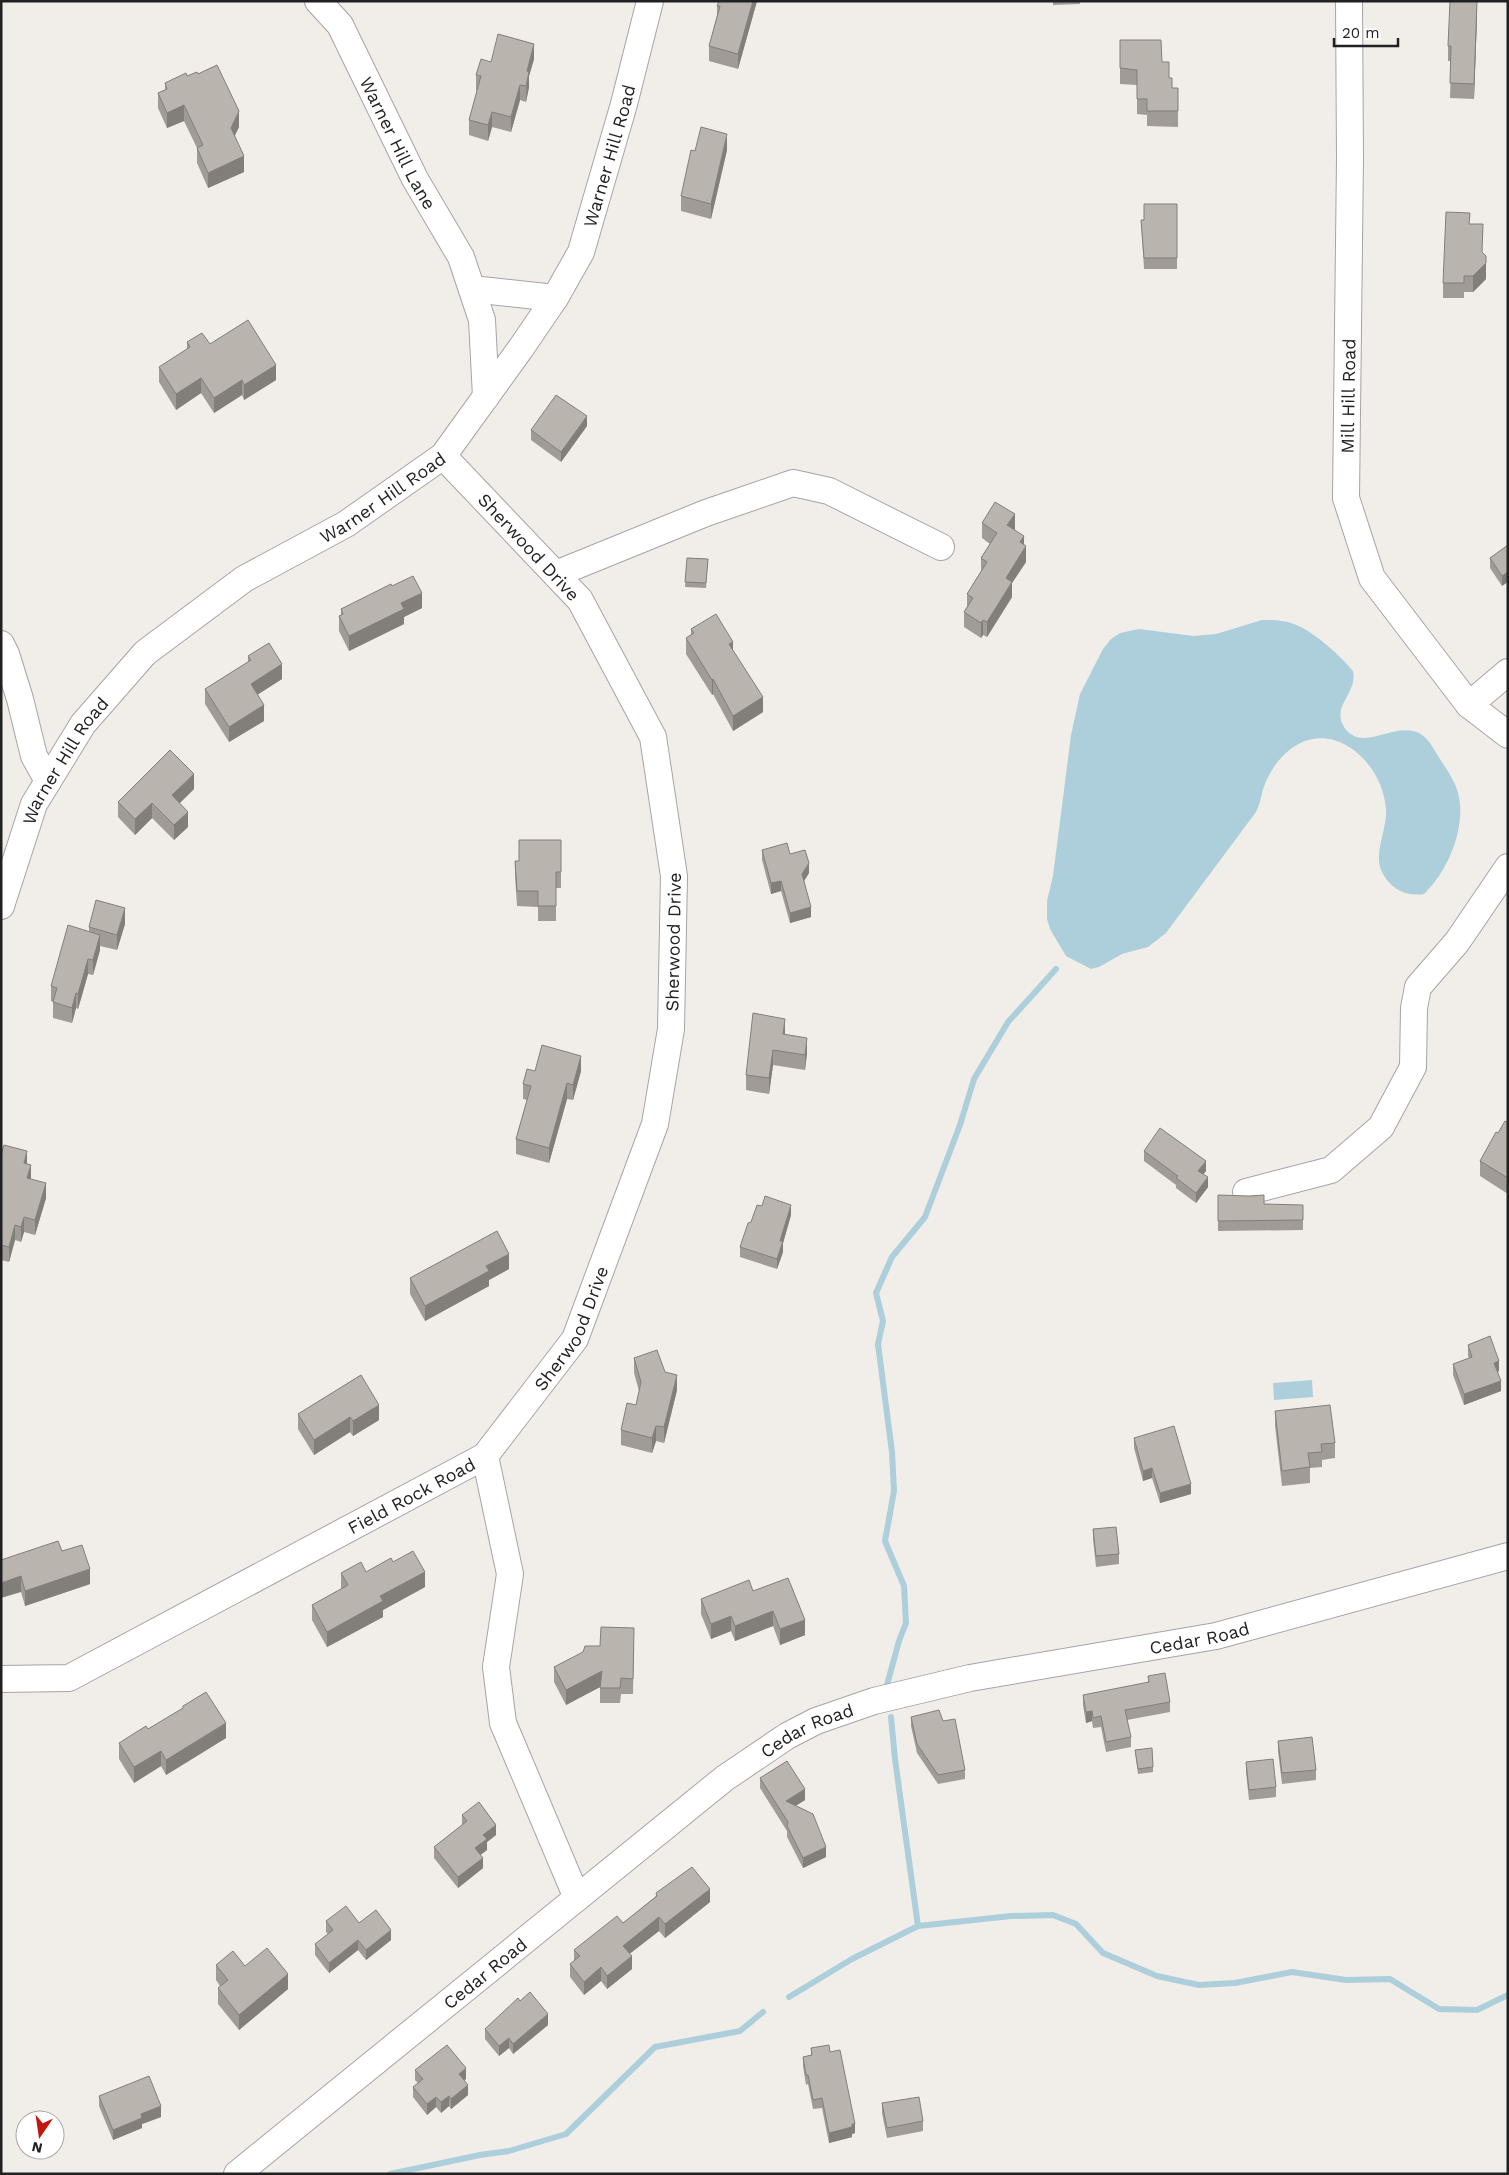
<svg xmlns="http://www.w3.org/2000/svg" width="1509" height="2175" font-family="'Work Sans',sans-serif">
<rect width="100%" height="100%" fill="#f1eee9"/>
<path fill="#adcfdb" d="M1262 620C1273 620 1283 620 1294 624 1313 631 1340 655 1353 671 1358 693 1331 706 1344 727 1362 754 1393 721 1419 733 1429 738 1434 750 1440 759 1447 770 1455 781 1458 793 1467 826 1448 872 1424 894 1405 897 1389 888 1381 870 1374 851 1387 830 1386 810 1383 758 1324 710 1281 758 1275 764 1268 776 1265 784 1261 793 1261 803 1256 812L1166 933 1148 947 1122 954 1099 967 1091 969 1066 956 1050 929 1047 919V901L1053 876 1071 735 1080 694 1103 649 1111 639 1120 633 1139 629 1194 636 1216 634Z
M1312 1380 1313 1397 1274 1400 1273 1383Z"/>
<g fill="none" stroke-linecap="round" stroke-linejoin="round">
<path stroke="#adcfdb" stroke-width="6" d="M887 1685 899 1641 906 1623 904 1586 885 1541 894 1491 892 1452 878 1344 883 1321 876 1293 892 1257 925 1217 960 1125 974 1079 1008 1022 1056 969
M891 1717 895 1759 918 1926
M789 1997 852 1959 918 1926 1011 1916 1053 1915 1076 1924 1103 1953 1157 1976 1199 1985 1235 1983 1292 1972 1346 1980 1390 1979 1439 2009 1477 2010 1508 1995
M390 2174 480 2155 509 2151 566 2134 655 2047 740 2031 763 2012"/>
<defs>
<g id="minor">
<path id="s1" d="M318 1 340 25 415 179 461 257 482 320 486 397"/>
<path d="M1349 1 1350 159 1346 498 1372 578 1469 705 1508 735"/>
<path d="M472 289 555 298"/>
<path d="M556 574 706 513 793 483 829 491 941 547"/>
<path d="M1 644 6 654 20 699 34 756 48 781"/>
<path d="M1469 705 1508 672"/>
<path id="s2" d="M1 906 34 804 83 724 145 653 244 579 346 524 443 456 521 348 555 298 581 252 624 104 650 1"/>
<path d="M1246 1192 1331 1170 1381 1127 1413 1067 1414 1008 1418 987 1457 942 1508 867"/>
<path d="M485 1456 510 1574 496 1667 503 1723 577 1898"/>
<path id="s3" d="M1 1679 69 1678 485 1456 575 1339 655 1124 671 1029 674 876 653 737 580 600 443 456"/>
<path id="s4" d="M237 2174 725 1778 787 1736 816 1721 874 1701 970 1678 1216 1636 1508 1556"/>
</g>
</defs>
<use href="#minor" stroke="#a5a5a5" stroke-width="28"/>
<use href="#minor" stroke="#fff" stroke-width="26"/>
</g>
<path fill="#a09b96" d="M719 1H757L738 69 709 61V46L717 16V6Z
M1053 1H1080V4L1053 5Z
M1477 16 1474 99 1450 98 1451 61H1448V46Z
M1120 40 1162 62 1169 78 1172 88H1178V127L1147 126V115L1137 114V85L1120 84Z
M534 59 529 76V87L526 102 520 100 511 132 492 127 488 141 469 135V120L477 90H476V75L491 62Z
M187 76 239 127 234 136 244 172 208 188 197 163V148L184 121 167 128 158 108V93L165 90V83Z
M727 150 711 219 681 211V196Z
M1177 204V269H1144L1141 220H1144Z
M1470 224 1482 252 1486 256V279L1473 292H1464V298H1443V283Z
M187 342 210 344 276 380 244 400 242 395 214 413 201 393 176 410 159 382V367L187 349Z
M587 426 561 462 531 440V430Z
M982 523 1015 529 1014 530 1024 545 1026 562 1012 583V597L987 637 983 635 981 638 964 627V612L967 607V594L981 571V558L990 544 982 538Z
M1508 545 1502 586 1490 568V558Z
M687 558 708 559 706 588 685 587Z
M392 586 422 608 404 617V624L349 651 339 631V616L341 615V609Z
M691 629 733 650 763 712 733 731 713 694 712 695 686 654V638L691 635Z
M248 656 282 679 258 694 264 721 229 742 205 704V689L248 662Z
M194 789 179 803 188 827 174 840 152 818 135 835 118 817V802Z
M561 840V888H556V921H538V907L517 906 515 876V861H519Z
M762 850 790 854 809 873 804 881 811 917 790 923 781 891 771 894 762 860Z
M125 924 117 950 100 946V950L93 975 88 974 78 1009 76 1008 72 1023 53 1018V1002L51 1001V986L89 931V927Z
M785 1034 807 1053 805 1070 773 1065 769 1094 746 1090V1075Z
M535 1071H581L573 1100 567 1099 549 1163 516 1154V1139L527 1100 523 1099V1084Z
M1508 1123V1194L1480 1176V1161L1498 1133Z
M1144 1151 1206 1171 1203 1174 1208 1187 1196 1203 1176 1188V1185L1144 1161Z
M1 1156 27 1164 31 1179 46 1198 35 1235 24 1232 21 1242 15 1240 9 1262 1 1260Z
M1218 1195 1264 1204 1303 1220V1230L1218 1231Z
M762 1206 791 1215 783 1243V1252L777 1269 740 1257V1247L751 1222Z
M509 1269 489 1280V1286L425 1321 410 1294V1278Z
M1468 1345 1499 1371 1498 1372 1501 1391 1464 1405 1453 1375V1364L1469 1358 1468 1356Z
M634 1358 665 1372 677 1390 664 1443 656 1441 652 1453 621 1445V1430L636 1405 639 1391 634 1373Z
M361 1375 379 1420 353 1436 350 1432 314 1455 298 1429V1414Z
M1275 1411 1335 1443V1458L1322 1460V1467L1310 1468V1483L1282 1486 1275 1426Z
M1134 1438 1191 1494 1160 1503 1152 1478 1143 1481 1134 1448Z
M1093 1529 1119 1554V1564L1096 1567 1093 1539Z
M62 1551 90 1584 25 1606 21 1592 1 1560Z
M393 1562 425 1587 383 1610V1617L327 1647 312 1620V1605L341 1589V1573L366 1572Z
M753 1591 805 1635 780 1645 773 1626 735 1641 731 1631 711 1639 701 1614V1599Z
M634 1643 633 1694H621L620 1703H600V1687L566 1705 554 1682V1667L600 1646Z
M1148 1676 1170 1702V1712L1127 1720 1131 1737V1747L1106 1752 1101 1727 1093 1728 1092 1721 1086 1723 1083 1705V1695L1148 1683Z
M911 1717 943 1721 965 1770V1779L938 1784 917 1753 911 1726Z
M148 1729 226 1738 166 1775 161 1766 134 1783 119 1759V1743Z
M1278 1741 1316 1770V1780L1282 1784 1278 1751Z
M1135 1750 1153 1767V1772L1138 1774Z
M1246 1762 1276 1787V1797L1249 1800 1246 1772Z
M760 1778 805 1800 795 1806 826 1857 803 1868 787 1837V1831L760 1788Z
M462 1815 496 1835 487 1842V1850L480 1855 483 1868 458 1888 434 1858V1847L462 1825Z
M656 1893 710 1902 665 1938 659 1931 629 1954 632 1969 607 1989 601 1981 584 1995 570 1977V1964L574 1961V1950L623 1923 656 1896Z
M326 1921 359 1923 391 1940 366 1960 358 1950 329 1973 315 1955V1944L328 1934 326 1932Z
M216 1965 288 1989 239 2030 218 2004V1988L220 1986 216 1980Z
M520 2001 548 2025 513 2054 509 2048 499 2056 485 2039V2029Z
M811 2048 830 2052 855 2133 852 2134V2137L829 2143 822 2108 813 2109 808 2084 806 2085 803 2066V2057L811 2055Z
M415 2070 466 2079 464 2080 468 2095 451 2109 449 2106 441 2113 436 2107 427 2115 413 2097V2087L418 2083 415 2080Z
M99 2096 161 2117 142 2124V2128L113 2140 99 2106Z
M882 2103 923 2121V2131L887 2138 882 2113Z"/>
<path fill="#827e7a" d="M753 1H757L738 69V54Z
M1477 1V16L1474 99V84Z
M534 44V59L529 76V87L526 102 527 71Z
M520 85V100L511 132V117Z
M184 105V121L167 128V113Z
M239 111V127L231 144V128Z
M492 112V127L488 141V125Z
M727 134V150L711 219V204Z
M244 156V172L208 188V173Z
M1486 263V279L1473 292V276Z
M276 365V380L244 400V385Z
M201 378V393L176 410V394Z
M242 380V395L214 413V398Z
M587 416V426L561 462V452Z
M1015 514V529L1007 541V525Z
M1024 536V550L1026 546V562L1012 583V597L987 637V622L1006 578 1020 542Z
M1508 572V582L1502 586V576Z
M422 593V608L404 617V624L349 651V636L401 603Z
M983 620V635L981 638V623Z
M733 642V657L729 644Z
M282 664V679L251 699V684Z
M713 679V694L712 695V680Z
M763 697V712L733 731V716Z
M264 705V721L229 742V727Z
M194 774V789L172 811V795Z
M152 803V818L135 835V819Z
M188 812V827L174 840V825Z
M809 863V873L802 884V874Z
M781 881V891L771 894V883Z
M811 907V917L790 923V913Z
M125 908V924L117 950V935Z
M100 935V950L93 975V960Z
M88 959V974L78 1009V994Z
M76 993V1008L72 1023V1008Z
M785 1019V1034H783Z
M807 1038V1053L805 1070V1055Z
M773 1050V1065L769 1094V1078Z
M581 1056V1071L573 1100V1085Z
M567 1083V1099L549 1163V1148Z
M27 1151V1167L24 1163Z
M1206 1161V1171L1198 1181V1171Z
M31 1165V1180L27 1178Z
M1208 1177V1187L1196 1203V1193Z
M46 1183V1198L35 1235V1220Z
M791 1205V1215L783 1243V1252L777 1269V1259L780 1241Z
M24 1217V1232L21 1242V1227Z
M15 1225V1240L9 1262V1247Z
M509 1254V1269L489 1280V1286L425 1321V1306L486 1266Z
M1499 1361V1371L1494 1373V1363Z
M677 1375V1390L664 1443V1427Z
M1501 1381V1391L1464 1405V1394Z
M379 1405V1420L353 1436V1421Z
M350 1417V1432L314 1455V1440Z
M656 1426V1441L652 1453V1438Z
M1152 1468V1478L1143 1481V1471Z
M1191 1484V1494L1160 1503V1493Z
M90 1569V1584L25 1606V1591Z
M425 1572V1587L383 1610V1617L327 1647V1632L380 1596Z
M21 1576V1592L1 1598V1583Z
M773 1611V1626L735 1641V1626Z
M731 1616V1631L711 1639V1624Z
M805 1620V1635L780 1645V1629Z
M602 1671V1686L566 1705V1690Z
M1092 1711V1721L1086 1723V1712Z
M226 1723V1738L166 1775V1760Z
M161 1751V1766L134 1783V1767Z
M805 1789V1800L786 1812V1801Z
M496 1825V1835L487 1842V1850L475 1859V1848L483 1835Z
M826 1847V1857L803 1868V1858Z
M483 1858V1868L458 1888V1877Z
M710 1889V1902L665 1938V1924Z
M659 1917V1931L623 1959V1946Z
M391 1930V1940L366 1960V1950Z
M358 1940V1950L329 1973V1963Z
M632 1956V1969L607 1989V1976Z
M601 1967V1981L584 1995V1982Z
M288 1974V1989L239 2030V2015Z
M548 2014V2025L513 2054V2044Z
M509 2038V2048L499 2056V2046Z
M466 2068V2079L459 2084V2074Z
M468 2085V2095L451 2109V2099Z
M449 2096V2106L441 2113V2102Z
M436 2097V2107L427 2115V2104Z
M161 2106V2117L142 2124V2128L113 2140V2130L141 2114Z
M852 2124H855V2133L852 2134V2137L829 2143V2133Z"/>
<path fill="#bab4ae" stroke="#827e7a" d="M719 1H753L738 54 709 46 720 6H717Z
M1450 1H1477L1474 84 1450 83 1451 46H1448Z
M498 34 534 44 527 71 529 72 526 86 520 85 511 117 492 112 488 125 469 120 481 76 476 75 481 59 491 62Z
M1120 40H1161L1162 62H1169V78H1172V88H1178V111H1147V99H1137V70L1120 68Z
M217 65 239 111 231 128 244 156 208 173 197 148 203 145 184 105 167 113 158 93 167 89 165 83 186 73 187 76 197 72 198 74Z
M701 127 727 134 711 204 681 196 691 150 695 151Z
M1144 204H1177V258H1144L1141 220H1144Z
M1446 212 1470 213 1469 224H1483L1482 252 1486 256V263L1473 276H1464V283H1443Z
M248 320 276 365 244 385 242 380 214 398 201 378 176 394 159 367 190 347 187 342 202 333 210 344Z
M556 395 587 416 561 452 531 430Z
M995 502 1015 514 1007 525 1024 536 1020 542 1026 546 1006 578 1012 582 987 622 983 620 981 623 964 612 973 598 967 594 987 562 981 558 997 533 982 523Z
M1508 545V572L1502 576 1490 558Z
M687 558 708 559 706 583 685 582Z
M413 576 422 593 401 603 404 609 349 636 339 616 343 614 341 609 391 584 392 586Z
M716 614 733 642 729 644 763 697 733 716 713 679 712 680 686 638 694 633 691 629Z
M269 643 282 664 251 684 264 705 229 727 205 689 251 660 248 656Z
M170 750 194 774 172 795 188 812 174 825 152 803 135 819 118 802Z
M519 840H561V872H556V906H538V891H517L515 861H519Z
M787 843 790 854 805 850 809 863 802 874 811 907 790 913 781 881 771 883 762 850Z
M96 900 125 908 117 935 89 927Z
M68 925 100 935 93 960 88 959 78 994 76 993 72 1008 53 1002 57 988 51 986Z
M753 1013 785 1019 783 1034 807 1038 805 1055 773 1050 769 1078 746 1075Z
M542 1045 581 1056 573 1085 567 1083 549 1148 516 1139 531 1086 523 1084 527 1069 535 1071Z
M1505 1121 1508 1123V1178L1480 1161 1496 1132 1498 1133Z
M1160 1128 1206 1161 1198 1171 1208 1177 1196 1193 1176 1178 1178 1176 1144 1151Z
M4 1145 27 1151 24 1163 31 1165 27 1178 46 1183 35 1220 24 1217 21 1227 15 1225 9 1247 1 1245V1156Z
M1218 1195 1249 1196 1264 1195V1204L1303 1205V1220L1218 1221Z
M765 1196 791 1205 780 1241H783L777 1259 740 1247 748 1223 751 1222 757 1205 762 1206Z
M497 1231 509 1254 486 1266 489 1271 425 1306 410 1278Z
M1490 1336 1499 1361 1494 1363 1501 1381 1464 1394 1453 1364 1472 1357 1468 1345Z
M657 1350 665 1372 677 1375 664 1427 656 1426 652 1438 621 1430 627 1403 636 1405 641 1382 634 1358Z
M361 1375 379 1405 353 1421 350 1417 314 1440 298 1414Z
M1330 1405 1335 1443 1321 1444 1322 1452 1308 1453 1310 1467 1282 1471 1275 1411Z
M1174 1426 1191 1484 1160 1493 1152 1468 1143 1471 1134 1438Z
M1116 1527 1119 1554 1096 1556 1093 1529Z
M58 1541 62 1551 82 1545 90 1569 25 1591 21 1576 1 1583V1560Z
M413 1551 425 1572 380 1596 383 1601 327 1632 312 1605 348 1585 341 1573 361 1562 366 1572 391 1558 393 1562Z
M788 1578 805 1620 780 1629 773 1611 735 1626 731 1616 711 1624 701 1599 749 1580 753 1591Z
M601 1627 634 1628 633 1679 621 1678 620 1688H600L602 1671 566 1690 554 1667 583 1652 585 1646H600Z
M1165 1673 1170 1702 1125 1710 1131 1737 1106 1742 1101 1716 1093 1718 1092 1711 1086 1712 1083 1695 1149 1682 1148 1676Z
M206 1692 226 1723 166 1760 161 1751 134 1767 119 1743 146 1726 148 1729 183 1708V1706Z
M939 1710 943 1721 955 1719 965 1770 938 1775 917 1744 911 1717Z
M1312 1737 1316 1770 1282 1773 1278 1741Z
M1152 1748 1153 1767 1138 1769 1135 1750Z
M1273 1759 1276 1787 1249 1790 1246 1762Z
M787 1761 805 1789 786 1801 813 1814 826 1847 803 1858 787 1826 788 1822 760 1778Z
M479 1802 496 1825 483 1835 487 1839 475 1848 483 1858 458 1877 434 1847 467 1821 462 1815Z
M692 1867 710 1889 665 1924 659 1917 623 1946 632 1956 607 1976 601 1967 584 1982 570 1964 580 1956 574 1950 617 1916 623 1923 657 1896 656 1893Z
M346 1906 359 1923 376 1910 391 1930 366 1950 358 1940 329 1963 315 1944 333 1930 326 1921Z
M267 1948 288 1974 239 2015 218 1988 228 1980 216 1965 233 1951 245 1966Z
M530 1992 548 2014 513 2044 509 2038 499 2046 485 2029 518 1998 520 2001Z
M447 2045 466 2068 459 2074 468 2085 451 2099 449 2096 441 2102 436 2097 427 2104 413 2087 423 2079 415 2070Z
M829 2045 830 2052 840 2050 855 2124H852V2127L829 2133 822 2098 813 2100 808 2075H806L803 2057 812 2055 811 2048Z
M149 2076 161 2106 141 2114 142 2118 113 2130 99 2096Z
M919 2097 923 2121 887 2128 882 2103Z"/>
<g text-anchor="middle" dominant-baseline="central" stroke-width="4" stroke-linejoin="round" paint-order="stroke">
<g font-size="18" fill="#212121" stroke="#fff">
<text stroke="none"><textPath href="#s1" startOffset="164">Warner Hill Lane</textPath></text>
<text stroke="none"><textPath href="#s2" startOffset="1000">Warner Hill Road</textPath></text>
<text transform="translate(1348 396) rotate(-89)">Mill Hill Road</text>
<text stroke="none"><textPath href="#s2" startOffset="580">Warner Hill Road</textPath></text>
<text transform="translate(529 547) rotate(47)">Sherwood Drive</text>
<text stroke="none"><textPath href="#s2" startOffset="160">Warner Hill Road</textPath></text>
<text stroke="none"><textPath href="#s3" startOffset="1100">Sherwood Drive</textPath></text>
<text stroke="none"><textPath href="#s3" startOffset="695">Sherwood Drive</textPath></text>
<text stroke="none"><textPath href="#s3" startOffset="456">Field Rock Road</textPath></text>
<text stroke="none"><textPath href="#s4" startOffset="1129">Cedar Road</textPath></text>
<text stroke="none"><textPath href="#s4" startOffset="724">Cedar Road</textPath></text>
<text stroke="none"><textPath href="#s4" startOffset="319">Cedar Road</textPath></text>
</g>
</g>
<rect width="1509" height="2175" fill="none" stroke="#212121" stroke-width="5"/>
<g transform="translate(40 2135) rotate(193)"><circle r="24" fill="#ffffff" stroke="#a6a6a6"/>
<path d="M0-4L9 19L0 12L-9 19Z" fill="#c3150f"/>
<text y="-8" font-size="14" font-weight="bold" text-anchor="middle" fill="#212121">N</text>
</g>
<path d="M1334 38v8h64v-8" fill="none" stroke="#212121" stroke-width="2.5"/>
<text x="1342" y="38" font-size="15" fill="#212121" stroke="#ffffff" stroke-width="4" paint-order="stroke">20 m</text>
</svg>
